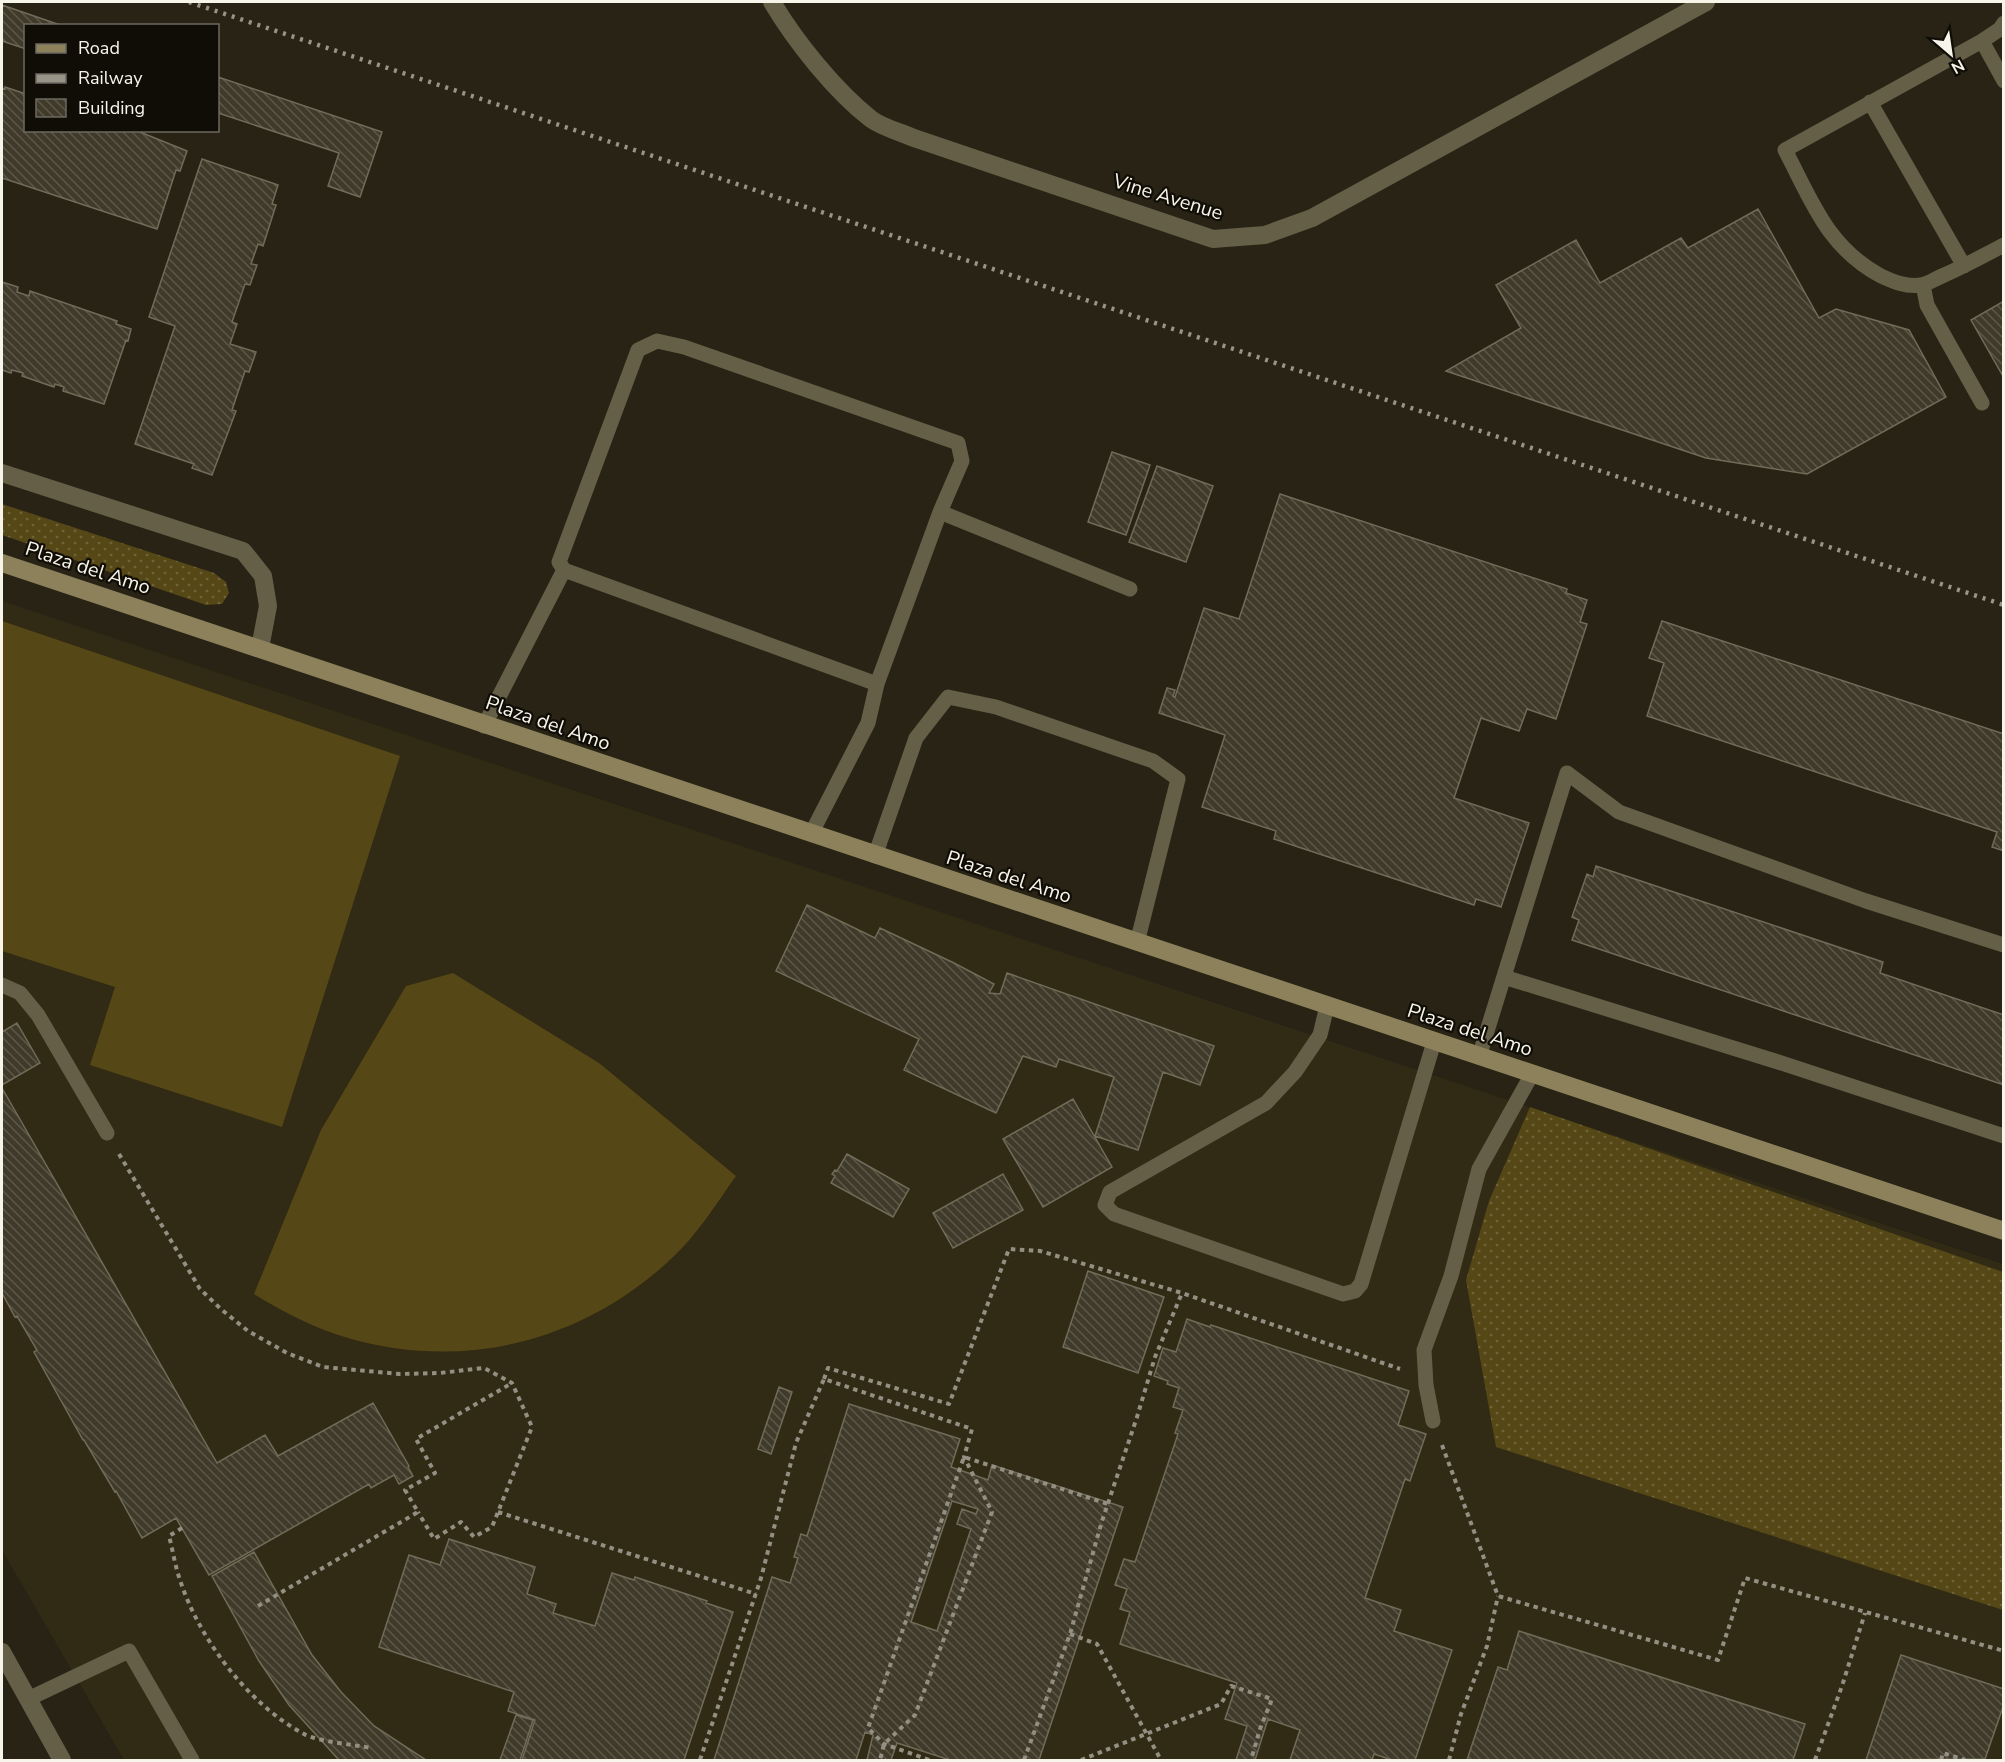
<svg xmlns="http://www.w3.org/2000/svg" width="2005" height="1762" font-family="'Nunito Sans',sans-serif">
<defs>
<pattern id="grass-dots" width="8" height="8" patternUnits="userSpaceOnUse" patternTransform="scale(1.5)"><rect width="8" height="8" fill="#564816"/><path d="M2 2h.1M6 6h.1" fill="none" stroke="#6f6338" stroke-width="1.8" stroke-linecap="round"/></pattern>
<pattern id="building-back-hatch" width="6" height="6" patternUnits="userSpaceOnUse" patternTransform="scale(1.5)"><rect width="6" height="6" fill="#3f3a29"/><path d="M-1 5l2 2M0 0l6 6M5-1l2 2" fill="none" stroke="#5c5748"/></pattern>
</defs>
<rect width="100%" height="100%" fill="#282314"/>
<path fill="#312a14" d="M2 601 2003 1264V1760H124L2 1550Z"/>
<path fill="url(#grass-dots)" d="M2 504 214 573 226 582 229 593 222 604 206 605 2 535Z
M1530 1107 2003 1272V1610L1496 1447 1466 1280 1489 1201Z"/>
<path fill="#564816" d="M2 621 400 756 282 1127 90 1065 115 987 2 951Z
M453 973 599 1063 736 1176C716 1204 697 1235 672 1258 584 1341 465 1372 348 1338 314 1328 283 1312 254 1294L321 1130 406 986Z"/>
<path fill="url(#building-back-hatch)" stroke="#716c5a" stroke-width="1.5" fill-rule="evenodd" d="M2 5 63 26H26V49L2 41Z
M218 77 382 132 360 197 328 186 339 153 218 113Z
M5 87 26 94V130H135L187 151 180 171 176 170 157 229 2 178V88L5 89Z
M202 159 278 185 272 204 276 205 263 246 258 244 251 264 257 265 250 285 245 284 232 322 237 324 230 344 256 352 249 372 245 371 232 410 236 411 212 475 192 468 194 464 135 444 175 326 149 317Z
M1758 209 1819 318 1836 309 1909 330 1946 397 1807 474 1706 458 1446 371 1521 328 1496 285 1576 240 1600 283 1681 238 1688 248Z
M2 282 18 287 17 292 29 296 30 291 117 321 116 324 131 329 128 341 126 340 104 404 63 391 64 387 55 384 54 387 22 376 23 373 12 370 11 373 2 370Z
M2004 301V378L1971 320Z
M1112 452 1150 465 1126 535 1088 522Z
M1157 466 1213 486 1186 562 1129 542Z
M1280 494 1567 589 1566 593 1587 600 1580 622 1587 624 1556 719 1527 709 1519 731 1481 718 1454 798 1529 823 1501 907 1476 899 1474 905 1274 839 1276 831 1202 807 1225 735 1159 713 1167 688 1175 690 1173 696 1175 697 1204 608 1239 619Z
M1662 621 2004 734V851L1992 847 1997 832 1647 716 1664 663 1649 658Z
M1596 866 1883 962 1880 973 2004 1015V1085L1572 940 1579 920 1572 917 1587 874 1593 877Z
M807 905 875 938 880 928 954 963 994 984 989 993 1000 994 1007 973 1214 1046 1200 1085 1163 1072 1138 1150 1095 1136 1114 1077 1059 1059 1056 1067 1023 1056 996 1113 904 1070 919 1039 776 971Z
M17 1023 40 1063 2 1085V1032Z
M2 1088 217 1463 265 1435 278 1456 373 1403 409 1466 408 1467 413 1476 399 1484 394 1475 371 1488 369 1484 209 1575 176 1518 142 1538 116 1491 115 1492 84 1440H83L34 1352 37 1350 17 1316 15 1317 2 1293Z
M1073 1099 1112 1167 1043 1207 1003 1139Z
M847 1154 909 1189 893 1217 831 1183 835 1176 832 1174 835 1170 837 1171Z
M1003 1174 1023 1210 953 1248 933 1213Z
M1088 1271 1164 1297 1138 1373 1063 1347Z
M1187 1319 1210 1327 1211 1325 1409 1391 1398 1425 1426 1434 1410 1481 1405 1479 1365 1598 1401 1610 1394 1631 1452 1650 1415 1760H1392L1374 1754 1372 1760H1290L1300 1730 1268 1719 1255 1760H1236L1247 1726 1225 1719 1237 1683 1120 1644 1130 1612 1120 1609 1127 1589 1115 1585 1124 1559 1135 1562 1178 1434 1175 1433 1183 1410 1173 1407 1179 1388 1167 1384 1168 1381 1154 1376 1163 1348 1176 1352Z
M779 1387 792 1392 771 1454 758 1449Z
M849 1404 960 1439 951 1467 988 1480 992 1465 1123 1507 1039 1760H950L897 1743 891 1760H867L873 1735 865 1732 856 1760H714L772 1577 790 1583 798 1558 794 1557 801 1534 807 1536ZM952 1501 978 1509 976 1514 962 1509 957 1524 971 1529 937 1631 911 1622Z
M449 1539 535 1567 527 1594 556 1604 553 1613 595 1626 612 1573 634 1580 635 1577 707 1601 706 1603 733 1612 684 1760H522L535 1720 508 1711 514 1692 379 1647 409 1555 440 1565Z
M254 1552 312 1655 341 1692 374 1726 426 1760H339L289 1705 259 1661 212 1576Z
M1519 1631 1805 1724 1793 1760H1467L1498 1667 1507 1670Z
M1901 1655 2004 1689V1704L1985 1759 1866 1760Z
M516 1715 533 1720 520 1760H500Z"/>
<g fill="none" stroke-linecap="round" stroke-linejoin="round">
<path stroke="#938f82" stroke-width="4" stroke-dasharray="4.5 4.5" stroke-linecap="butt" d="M119 1154 200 1289 222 1310 248 1331 287 1353 323 1367 400 1374 440 1373 484 1368 512 1383 532 1427 492 1527 474 1537 461 1522 434 1539 418 1512
M824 1379 828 1368 949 1404 1009 1249 1040 1251 1182 1293 1400 1369
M1442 1445 1498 1596 1718 1660 1745 1578 2004 1651
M498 1512 756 1594
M182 1528 169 1536C173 1551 175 1566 180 1580 199 1639 249 1705 304 1734 316 1741 355 1745 371 1748
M258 1606 418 1512 405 1490 435 1473 416 1439 512 1383
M1070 1634 1097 1644 1161 1760
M700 1760 761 1578 796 1443 824 1379 972 1429 964 1457 992 1512 915 1715 884 1744 880 1760
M929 1760 884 1744 868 1728 964 1457 1108 1504
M1024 1760 1070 1634 1102 1521 1137 1417 1155 1357 1182 1293
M1081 1760 1221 1704 1231 1686 1272 1699 1260 1729 1251 1760
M1449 1760 1461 1714 1487 1646 1498 1596
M1815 1760 1842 1686 1865 1613
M1941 1760 1943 1753 1965 1760"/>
<path stroke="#665f48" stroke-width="15" d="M2004 23 2000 29 1982 41 1785 150C1812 201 1827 247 1881 276 1894 282 1906 287 1921 285 1928 284 1935 279 1942 276 1963 267 1983 256 2004 245
M1982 41 2004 81
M1870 102 1964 266
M1923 285 1927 305 1982 403
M940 512 1130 589
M484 726 564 570
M811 834 868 723 877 684 940 512 962 461 958 443 684 347 657 341 638 350 559 562 564 570 877 684
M875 856 916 738 948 697 996 707 1153 761 1178 779 1137 943
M1504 977 1775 1061 2004 1136
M2 985 20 993 38 1015 107 1133
M1327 1006 1320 1035 1295 1072 1266 1103 1110 1192 1105 1205 1114 1214 1343 1294 1355 1291 1361 1284 1434 1042
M1479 1057 1567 773 1619 812 1866 901 2004 945
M1433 1421 1426 1385 1424 1350 1451 1276 1479 1169 1532 1074
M28 1699 129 1651 192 1760"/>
<path stroke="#665f48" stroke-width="18" d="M772 2C795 41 835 91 871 119 883 128 901 132 914 138L1213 239 1265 235 1312 218 1706 2
M2 473 243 551 263 576 268 606 260 648
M2 1652 62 1760"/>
<path stroke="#8c815b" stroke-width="18" d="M2 563 2004 1231"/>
<path stroke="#989487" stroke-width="4.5" stroke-dasharray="3 6" stroke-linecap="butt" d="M189 2 2004 605"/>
</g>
<g text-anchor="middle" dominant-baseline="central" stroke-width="4.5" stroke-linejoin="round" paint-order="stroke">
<g font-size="20" fill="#f7f4ea" stroke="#0f0d06">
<text transform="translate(1168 197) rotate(17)">Vine Avenue</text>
<text transform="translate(88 568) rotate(18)">Plaza del Amo</text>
<text transform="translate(548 723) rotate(19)">Plaza del Amo</text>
<text transform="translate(1009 877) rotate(18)">Plaza del Amo</text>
<text transform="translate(1470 1030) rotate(18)">Plaza del Amo</text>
</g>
</g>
<rect width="2005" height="1762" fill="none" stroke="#f7f4ea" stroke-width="6"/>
<rect x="24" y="24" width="195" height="108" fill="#0f0d06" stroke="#6c6961" stroke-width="1.5"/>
<rect x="36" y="44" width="30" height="9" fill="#8c815b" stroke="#6c6961" stroke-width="1.5"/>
<text x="78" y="54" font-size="18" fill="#f7f4ea">Road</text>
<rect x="36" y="74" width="30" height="9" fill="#989487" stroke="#6c6961" stroke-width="1.5"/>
<text x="78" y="84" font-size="18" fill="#f7f4ea">Railway</text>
<rect x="36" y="99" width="30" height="18" fill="url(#building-back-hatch)" stroke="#6c6961" stroke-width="1.5"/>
<text x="78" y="114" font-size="18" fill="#f7f4ea">Building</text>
<g transform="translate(1951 54) rotate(151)" stroke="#0f0d06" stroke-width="4.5" paint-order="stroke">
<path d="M0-4.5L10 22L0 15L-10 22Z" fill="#f7f4ea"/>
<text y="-9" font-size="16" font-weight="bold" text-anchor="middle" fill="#f7f4ea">N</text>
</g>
</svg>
